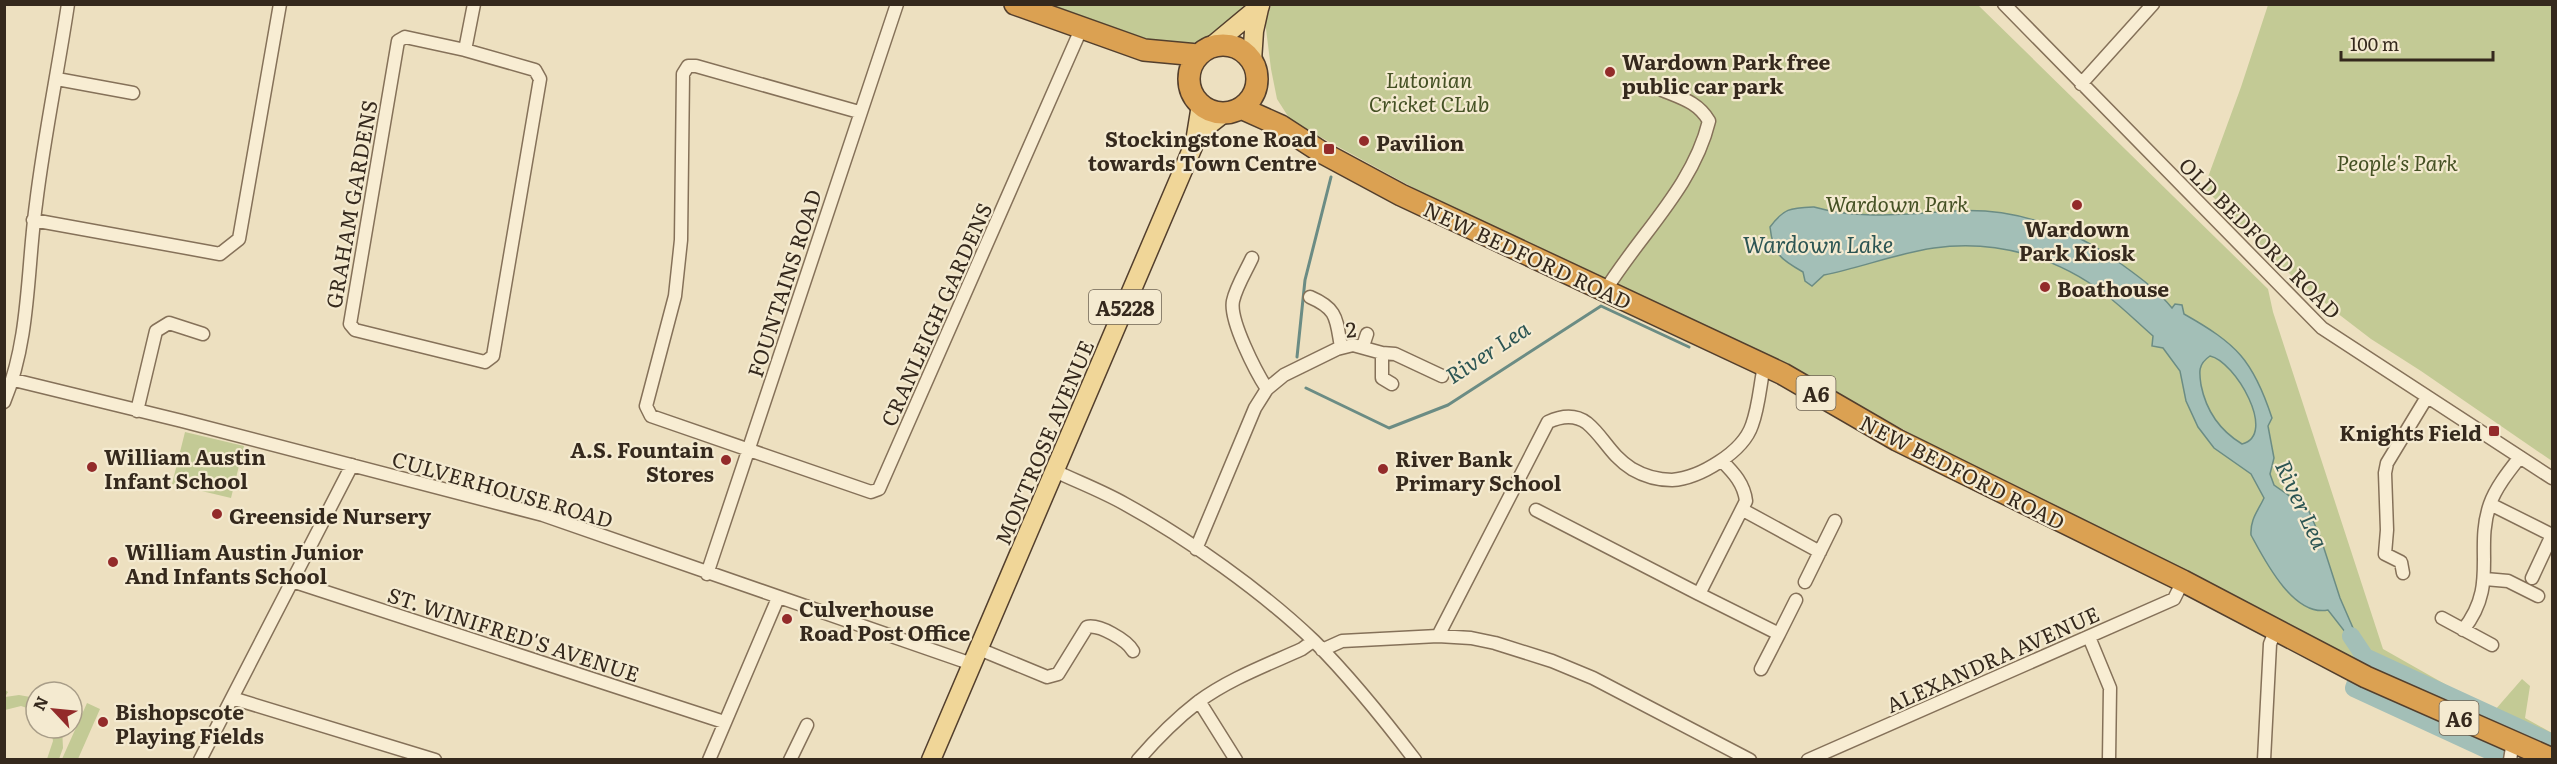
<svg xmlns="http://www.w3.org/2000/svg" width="2557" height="764" font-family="Literata,serif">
<rect width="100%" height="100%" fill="#ede0c0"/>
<path fill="#c3ca95" d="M1272 4 1978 5 2268 289 2273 312 2383 649 2473 700 2495 710 2522 679 2530 686 2525 718 2552 733V740L2464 701 2388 662 2391 676 2148 561 1778 362 1434 199 1291 121 1277 99 1271 69 1265 21Z
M1048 5H1244C1231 19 1213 38 1193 43 1164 52 1080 15 1048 5Z
M2268 5H2552V461L2421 371 2371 339 2341 316 2292 276 2204 188 2241 87Z
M185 432 244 446 231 498 172 484Z
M5 690 8 692 5 697 19 695 36 698V711L21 706 5 710Z
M87 703 100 709 78 759H62Z
M51 728H62L63 748 59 759H47L53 741Z"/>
<path fill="#a3bfb7" stroke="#6b8c84" stroke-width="1.5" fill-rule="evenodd" d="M1814 207C1859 220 1907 214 1954 211 2018 207 2074 229 2124 266 2142 279 2158 291 2172 308L2175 304 2182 305 2184 314C2237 344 2253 360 2272 418L2268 426 2274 458 2270 474 2274 485 2308 509 2321 539 2340 598 2363 651 2372 656 2373 661 2357 653 2353 642 2328 610C2293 617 2264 559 2251 535 2250 519 2258 511 2264 498L2251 474 2214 448 2198 427 2186 401 2180 371 2163 348 2152 346 2153 336C2137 322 2122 307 2105 294 2057 257 1995 239 1934 248 1898 253 1860 268 1824 275L1812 286 1805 281 1803 272C1780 259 1773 254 1770 227 1784 208 1790 208 1814 207ZM2210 356C2235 361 2278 435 2242 444 2219 430 2206 410 2201 385 2199 372 2198 364 2210 356Z"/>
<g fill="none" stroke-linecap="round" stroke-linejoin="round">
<path stroke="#6b8c84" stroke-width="3" d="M1297 357 1305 280 1331 177
M1306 388 1389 428 1448 405 1601 306 1689 347"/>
<path stroke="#a3bfb7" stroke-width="18" d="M2351 636 2365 657 2354 688 2497 754
M2365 657 2552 743"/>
<defs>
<path id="street" d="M2004 4 2322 328 2552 478
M405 37 465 50 535 70 540 79 493 356 485 362 355 330 350 324 398 41Z
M465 50 474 4
M57 79 133 93
M2081 84 2153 4
M859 112 696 66H688L683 74 681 240 675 296 646 406 651 416 871 492 879 489 1082 27
M33 220 220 254 239 239 280 4
M1605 291C1640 234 1693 187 1709 121 1698 102 1681 98 1662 90
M1310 297C1338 309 1336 319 1341 347
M1363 346 1367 334
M1382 353V378L1392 384
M14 380 182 421 543 515 972 664
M1267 389 1284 375 1337 349 1353 345 1382 353 1395 354 1442 376
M4 402C30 340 27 269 36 204 44 137 58 71 68 4
M137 411 156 331 169 323 203 334
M1055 471C1078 482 1102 491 1125 504 1187 538 1263 592 1314 641 1351 678 1383 718 1415 760
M2490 504 2552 535
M1536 510 1699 594 1746 501C1744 484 1734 473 1722 461
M1743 510 1820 552
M1196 549 1255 408 1267 389C1256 372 1229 320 1233 301 1236 287 1246 271 1252 258
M2403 573 2401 562 2385 554 2387 530 2385 473 2387 463 2427 397
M707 574 897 4
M2532 578 2552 535
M2485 579 2508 581 2538 596
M292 581 724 722
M1805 582 1835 521
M1699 594 1779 634 1761 669
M2442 618 2492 645
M2463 630C2499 585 2474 550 2490 504 2496 487 2509 471 2520 457
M1779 634 1796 600
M1438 636 1548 422C1561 416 1575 414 1587 423 1604 437 1610 455 1632 469 1644 476 1659 480 1672 480 1700 478 1743 452 1752 425 1759 406 1760 385 1764 366
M2089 637 2110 688 2109 760
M979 649 1047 677 1058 674 1087 627C1099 624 1127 640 1133 651
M1322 650 1342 641 1438 636 1471 638 1495 643 1552 661 1593 678 1750 760
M232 698 435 760
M1199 701 1236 760
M200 760 352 465
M709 760 778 598
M790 760 807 725
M1138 760C1157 738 1176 719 1198 702 1229 679 1267 665 1302 649L1313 641
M1808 760 2174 599 2183 581
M2264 760 2270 644 2276 629
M2510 760 2513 741"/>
<path id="primary" d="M1212 46 1260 6
M1252 61 1254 31 1260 4
M1196 141 1210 124 1224 113
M931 760 1195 142 1201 105"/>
<path id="highway" d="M1015 4 1144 50 1198 55
M1189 79a34 34 0 1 1 68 0a34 34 0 1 1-68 0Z
M1241 108 1281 126 1321 152 1401 195 1783 374 1897 440 2183 581 2366 677 2552 759"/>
</defs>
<use href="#street" stroke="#857159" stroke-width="15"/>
<use href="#primary" stroke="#533f2d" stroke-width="21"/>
<use href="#highway" stroke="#533f2d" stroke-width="24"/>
<use href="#street" stroke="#f8edd3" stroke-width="12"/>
<use href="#primary" stroke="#f0d698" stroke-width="18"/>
<use href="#highway" stroke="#dba152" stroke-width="21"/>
</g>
<g fill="#932b2a" stroke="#f4ead0" stroke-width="2">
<circle cx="1610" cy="72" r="6"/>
<circle cx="1364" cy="141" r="6"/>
<rect x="1323" y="143" width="12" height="12" rx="3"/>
<circle cx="2077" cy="205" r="6"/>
<circle cx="2045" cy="287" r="6"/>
<rect x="2488" y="425" width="12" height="12" rx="3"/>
<circle cx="726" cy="460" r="6"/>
<circle cx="92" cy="467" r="6"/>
<circle cx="1383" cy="469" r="6"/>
<circle cx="217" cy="514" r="6"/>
<circle cx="113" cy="562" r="6"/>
<circle cx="787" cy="619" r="6"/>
<circle cx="103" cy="722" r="6"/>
</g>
<g text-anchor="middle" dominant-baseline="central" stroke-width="4.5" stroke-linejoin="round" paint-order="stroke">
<g fill="#f4ead0" stroke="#6e6353" stroke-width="1.5">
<rect x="1089" y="290" width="72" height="34" rx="4.5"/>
<rect x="1796.5" y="376" width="39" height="34" rx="4.5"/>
<rect x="2439.5" y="701" width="39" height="34" rx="4.5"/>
</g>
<g font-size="20" font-weight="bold" fill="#35291d">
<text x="1125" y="307">A5228</text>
<text x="1816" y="393">A6</text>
<text x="2459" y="718">A6</text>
</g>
<g font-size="21" font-weight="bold" fill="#35291d" stroke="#f4ead0" text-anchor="start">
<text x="1622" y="60">Wardown Park free<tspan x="1622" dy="24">public car park</tspan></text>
<text x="1317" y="137" text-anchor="end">Stockingstone Road<tspan x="1317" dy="24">towards Town Centre</tspan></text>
<text x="1376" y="141">Pavilion</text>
<text x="2077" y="227" text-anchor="middle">Wardown<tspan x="2077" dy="24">Park Kiosk</tspan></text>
<text x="2057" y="287">Boathouse</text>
<text x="2482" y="431" text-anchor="end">Knights Field</text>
<text x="714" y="448" text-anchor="end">A.S. Fountain<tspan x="714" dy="24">Stores</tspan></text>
<text x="104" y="455">William Austin<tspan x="104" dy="24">Infant School</tspan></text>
<text x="1395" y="457">River Bank<tspan x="1395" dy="24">Primary School</tspan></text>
<text x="229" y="514">Greenside Nursery</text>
<text x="125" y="550">William Austin Junior<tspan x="125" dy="24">And Infants School</tspan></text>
<text x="799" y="607">Culverhouse<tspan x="799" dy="24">Road Post Office</tspan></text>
<text x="115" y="710">Bishopscote<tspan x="115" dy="24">Playing Fields</tspan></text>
</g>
<g font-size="21" font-style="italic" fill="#455124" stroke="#f4ead0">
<text x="1429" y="78">Lutonian<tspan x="1429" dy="24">Cricket CLub</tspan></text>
<text x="2397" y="161">People's Park</text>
<text x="1897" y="202">Wardown Park</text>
</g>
<g font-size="21" fill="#35291d" stroke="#f4ead0">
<text transform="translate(350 204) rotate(-80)">GRAHAM GARDENS</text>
<text transform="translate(2261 237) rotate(45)">OLD BEDFORD ROAD</text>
<text transform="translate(1528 254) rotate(25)">NEW BEDFORD ROAD</text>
<text transform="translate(783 283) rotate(-72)">FOUNTAINS ROAD</text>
<text transform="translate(935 314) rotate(-66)">CRANLEIGH GARDENS</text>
<text transform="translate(1351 328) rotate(-4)">2</text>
<text transform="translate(1043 442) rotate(-67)">MONTROSE AVENUE</text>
<text transform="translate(1963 471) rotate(27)">NEW BEDFORD ROAD</text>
<text transform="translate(503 488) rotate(16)">CULVERHOUSE ROAD</text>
<text transform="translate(514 633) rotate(18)">ST. WINIFRED'S AVENUE</text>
<text transform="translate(1992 658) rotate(-24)">ALEXANDRA AVENUE</text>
</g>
<g font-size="22" font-style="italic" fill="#2c5553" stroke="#f4ead0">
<text x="1818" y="243">Wardown Lake</text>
<text transform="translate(1487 351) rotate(-33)">River Lea</text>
<text transform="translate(2303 504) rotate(65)">River Lea</text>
</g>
</g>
<rect width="2557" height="764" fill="none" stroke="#35291d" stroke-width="12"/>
<g transform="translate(54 710) rotate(296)"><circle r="28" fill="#f4ead0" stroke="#a89d88" stroke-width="1.5"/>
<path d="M0-4.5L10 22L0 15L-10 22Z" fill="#932b2a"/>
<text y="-9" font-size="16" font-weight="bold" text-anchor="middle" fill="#35291d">N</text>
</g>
<path d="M2341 51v9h152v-9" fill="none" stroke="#35291d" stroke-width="3"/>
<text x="2350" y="51" font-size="18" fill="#35291d" stroke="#f4ead0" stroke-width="4.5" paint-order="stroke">100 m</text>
</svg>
